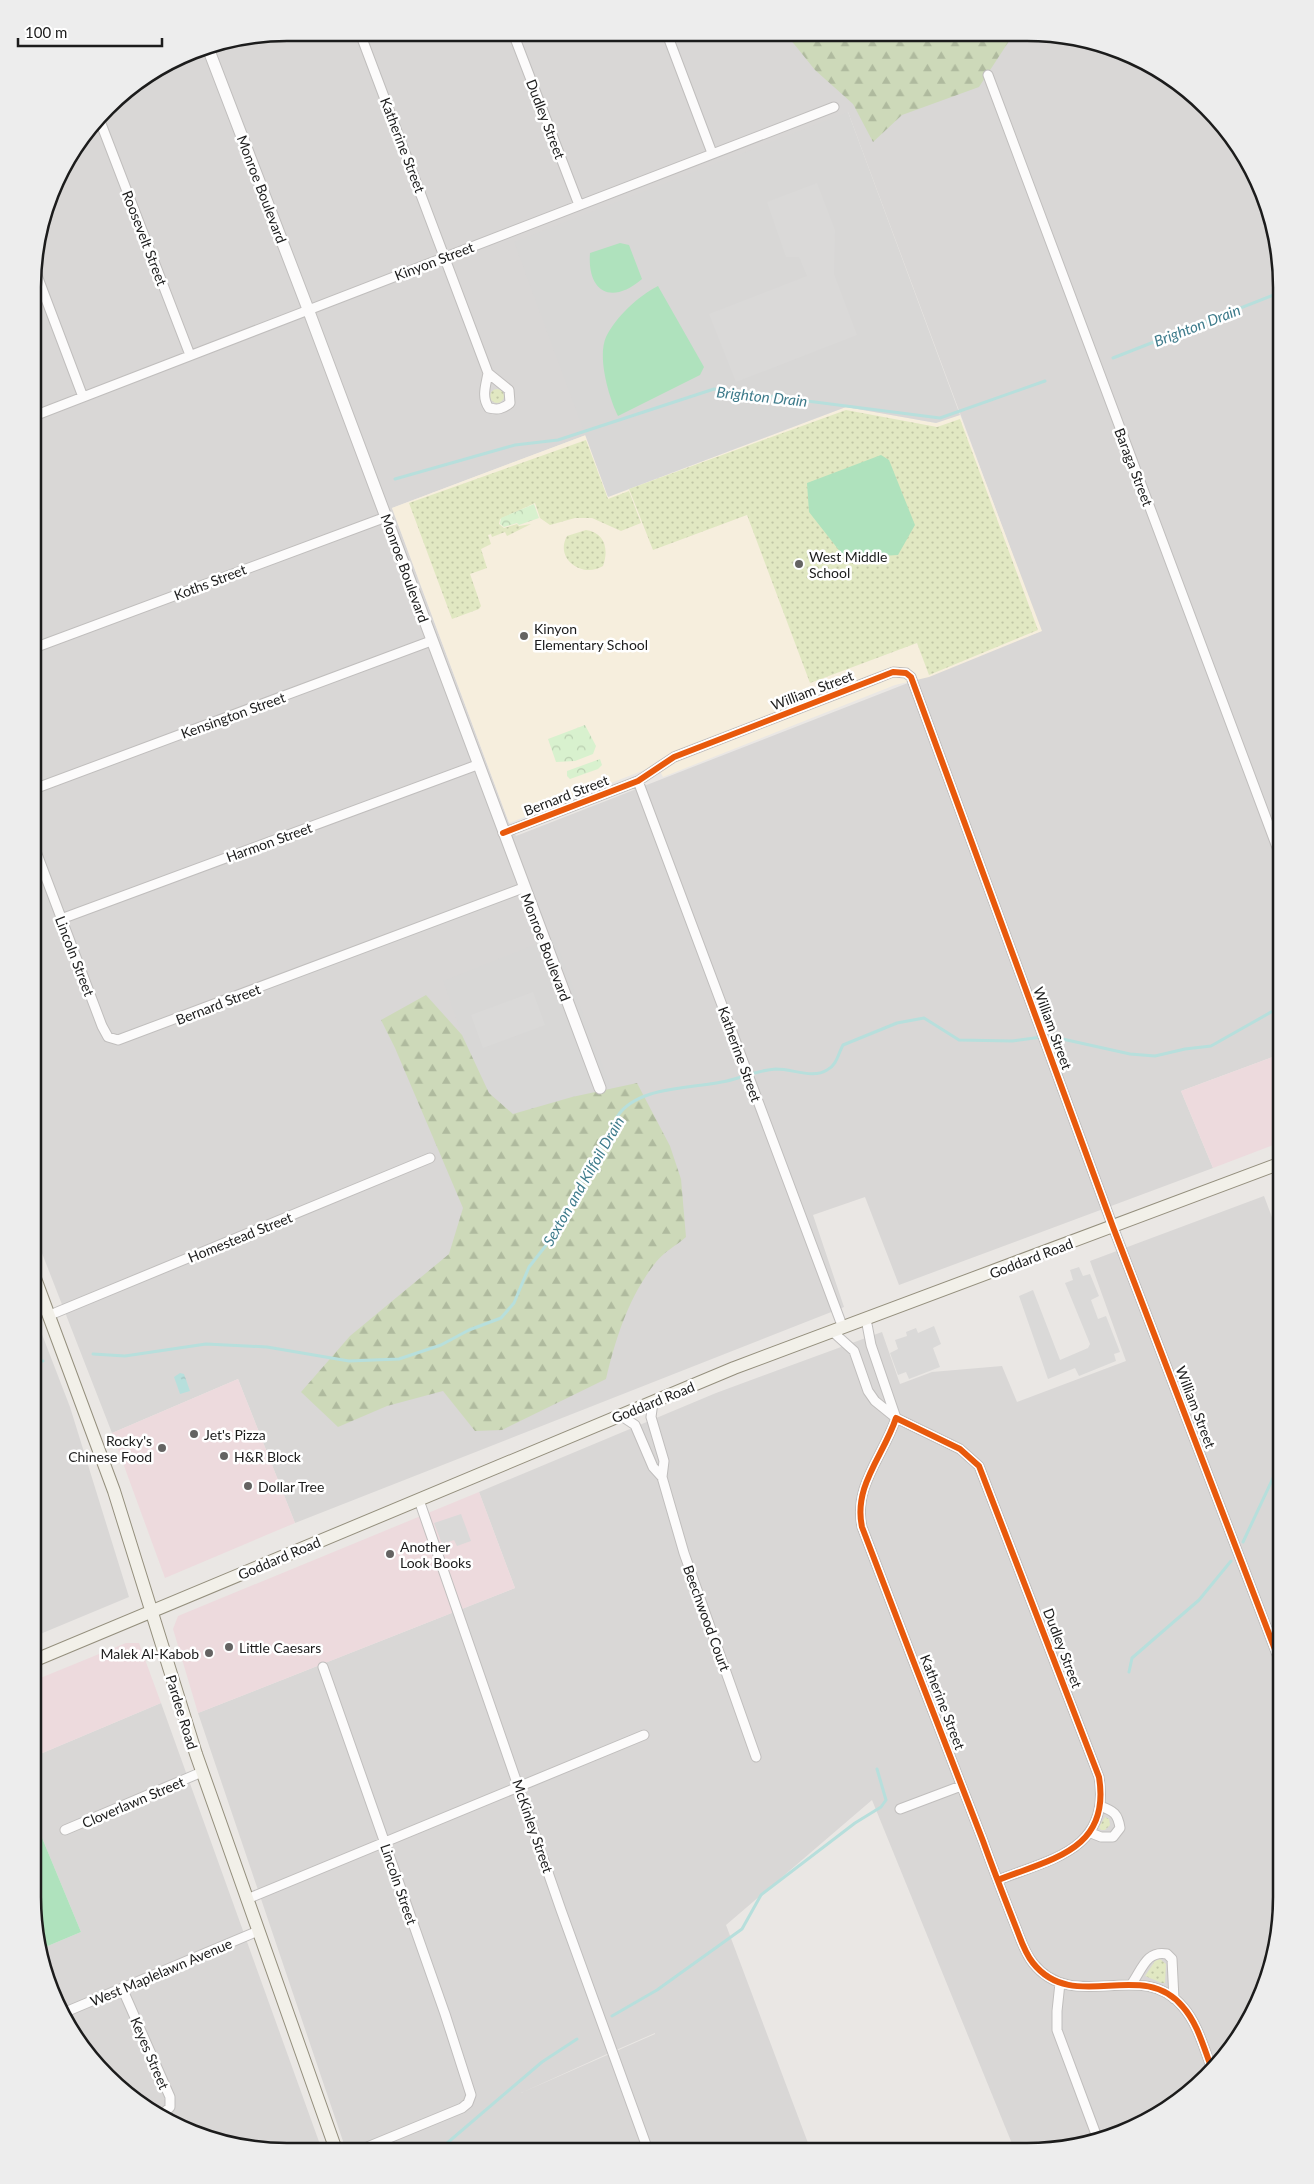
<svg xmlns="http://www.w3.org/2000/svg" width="1314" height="2184" font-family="Lato,sans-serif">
<defs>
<pattern id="grass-dots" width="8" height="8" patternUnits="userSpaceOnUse" patternTransform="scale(1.25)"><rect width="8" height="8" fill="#e1e8c2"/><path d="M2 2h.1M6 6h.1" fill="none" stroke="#c0c6a6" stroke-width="1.8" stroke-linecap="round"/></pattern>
<pattern id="forest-firs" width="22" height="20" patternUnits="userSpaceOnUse" patternTransform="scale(1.25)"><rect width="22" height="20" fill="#cdd9b9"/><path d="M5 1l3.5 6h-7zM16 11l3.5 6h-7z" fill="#afba9e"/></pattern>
<pattern id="park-crowns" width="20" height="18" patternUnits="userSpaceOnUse" patternTransform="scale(1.25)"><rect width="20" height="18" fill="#d8f1ce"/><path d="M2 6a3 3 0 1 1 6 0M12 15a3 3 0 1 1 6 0" fill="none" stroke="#b9ceb0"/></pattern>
<pattern id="water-ripples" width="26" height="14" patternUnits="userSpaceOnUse" patternTransform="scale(1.25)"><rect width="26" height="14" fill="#b7dfdc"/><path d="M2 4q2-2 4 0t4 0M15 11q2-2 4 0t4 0" fill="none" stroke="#9dbfbc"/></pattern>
</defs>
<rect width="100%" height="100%" fill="#eae7e4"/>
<path fill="#d9d7d6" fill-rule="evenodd" d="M288 33 1060 35 1124 52 1182 85 1229 133 1262 190 1281 288V1054L1181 1091 1213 1168 899 1285 865 1197 813 1215 844 1307 295 1523 238 1379 112 1433 33 1230 35 255 59 174 119 96 190 52ZM848 112 1041 631 516 836 509 823 392 508 586 435Z
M1264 1196 1281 1241V1913L1268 1979 1229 2051 1182 2099 1124 2132 1027 2151H1015L872 1800 726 1925 811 2151 346 2150 198 1713 515 1588 479 1492 716 1393 882 1332 900 1384 932 1372 1002 1366 1017 1402 1126 1361 1090 1261ZM655 2033V2034L521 2093 607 2054Z
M33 1311 70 1407 129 1597 33 1637Z
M161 1703 322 2150 255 2149 190 2132 132 2099 85 2051 52 1994 43 1948 81 1932 33 1816V1757Z"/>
<path fill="#eddadd" d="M1281 1054V1142L1213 1168 1181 1091Z
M238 1379 295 1523 165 1578 112 1433Z
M479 1492 515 1588 198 1713 173 1629 178 1616Z
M126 1643H139L161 1703 33 1757V1681Z"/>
<path fill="#f6eedd" d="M846 407 936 423 960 415 1042 631 929 677 895 685 663 777 657 765 509 823 392 508 586 435 608 497Z"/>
<path fill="#d8d7d6" d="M848 112 960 415 936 423 846 407 608 497 514 242Z
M554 937 611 1088 497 1133 443 981Z"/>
<path fill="url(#grass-dots)" d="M490 396a7 7 0 1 1 14 0a7 7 0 1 1-14 0Z
M846 410 937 427 960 419 1038 630 929 675 917 643 810 683 747 515 653 550 629 489Z
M586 440 608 499 629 491 641 523 621 531 592 518H575L550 525 540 518 535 503 500 519 499 524 504 528 517 524 519 526 531 524 507 536 505 532 492 537 491 534 488 535 491 544 481 549 487 568 470 574 481 606 479 609 452 619 409 503Z
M586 530C605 533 609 549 603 566 583 579 554 559 567 536Z
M1105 1817 1109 1819 1110 1825 1105 1830H1101L1099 1827Z
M1160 1959 1166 1964 1165 1983H1162L1145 1976 1155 1961Z"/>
<path fill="url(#forest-firs)" d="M786 34 1013 35 979 87 902 115 873 142 853 104 815 70Z
M426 995 462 1035 489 1093 513 1114 572 1097 637 1083 670 1146 681 1179 686 1237C677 1245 664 1252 656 1262 629 1296 616 1337 606 1379L502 1430 475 1431 443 1391 387 1406 338 1427 301 1392 350 1336 449 1254 463 1208 395 1048 381 1020Z"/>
<path fill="url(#park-crowns)" d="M534 504 539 518 519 525 517 523 504 527 500 524 501 518Z
M585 725 596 746 593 754 575 761 556 762 548 739Z
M600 759 602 765 598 769 570 779 567 776V771Z"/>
<path fill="#afe2bd" d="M620 243 629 245 642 279C612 305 587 293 590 253Z
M658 286 704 367 700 375 618 416C609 398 597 357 606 337 616 317 638 296 658 286Z
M881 455 889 460 915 525 898 555 845 558 809 512 807 483Z
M33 1816 81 1932 43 1948 33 1896Z"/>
<path fill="#dad9d8" d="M817 183 835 230 834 274 857 335 736 382 709 314 807 276 799 257H786L767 202Z
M533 992 545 1025 483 1048 471 1015Z
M1079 1267 1083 1276 1090 1274 1099 1296 1091 1300 1098 1319 1106 1316 1120 1352 1114 1354 1116 1361 1079 1376 1075 1368 1048 1379 1019 1296 1033 1290 1060 1360 1088 1348 1090 1344 1065 1283 1073 1280 1070 1270Z
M934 1326 941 1344 933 1348 940 1367 909 1379 906 1372 898 1375 890 1353 898 1349 895 1340 907 1336 906 1332 916 1328 918 1333Z
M461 1514 471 1541 457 1546 454 1540 442 1544 434 1523Z"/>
<path fill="url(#water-ripples)" d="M180 1373 184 1374 190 1391 180 1394 174 1377Z"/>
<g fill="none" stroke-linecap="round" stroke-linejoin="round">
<path stroke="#b7dfdc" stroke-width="3" d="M1113 358 1281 292
M395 479 515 445 558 440 714 389 940 418 1045 381
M93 1354 125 1356 206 1344 267 1347 349 1361 399 1359 441 1345 469 1330 501 1318 514 1303 529 1267 551 1239 617 1117C637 1085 694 1089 727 1081 744 1077 758 1070 776 1069 793 1069 813 1079 827 1070 837 1065 838 1054 843 1045L897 1023 924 1018 959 1040 1012 1041 1049 1036 1130 1054 1155 1056 1185 1049 1211 1046 1273 1011 1281 1005
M33 1362 43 1361
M1243 1542 1281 1461
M1129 1672 1132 1658 1199 1600 1231 1561
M612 2016 657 1990 742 1929 761 1895 855 1823 881 1807 886 1800 877 1769
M439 2150 542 2062 577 2039"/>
<defs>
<path id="minor" d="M360 33 488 373C486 385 481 397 489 408 498 410 503 409 510 403L509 390 488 373
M513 33 579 205
M667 34 712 153
M988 75 1281 858
M100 121 190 355
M35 270 83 397
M34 416 834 107
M34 648 386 517
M638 781 843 1328
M34 789 431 641
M503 833 638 781 674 757 870 681 893 672 906 673 911 677 1113 1227 1281 1665
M34 846 102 1026 108 1037 118 1040 523 888
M61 919 477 765
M50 1315 430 1158
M833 1332 854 1351 868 1391 875 1401 896 1418 871 1345 866 1319
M620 1415 635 1425 653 1467 662 1477 664 1461 651 1417 653 1402
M662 1477 684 1553 756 1757
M419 1500 561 1910 648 2150
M323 1667 445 2014 471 2095 468 2103 462 2108 360 2150
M900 1809 961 1786
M65 1830 202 1772
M1091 1833 1101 1837H1113L1120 1828C1118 1814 1114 1811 1100 1806
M998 1880C1051 1859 1111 1850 1099 1777L979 1466 960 1449 896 1418C884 1455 853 1486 862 1527 902 1632 942 1736 983 1841 993 1869 1004 1897 1015 1925 1020 1937 1024 1952 1033 1963 1074 2015 1142 1957 1183 2007 1198 2024 1204 2049 1212 2069
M247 1899 644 1735
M1060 1983 1057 2011V2030L1097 2137
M1131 1985C1142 1970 1146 1950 1167 1954L1172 1959 1174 1999
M122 1988 170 2097V2107L161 2116
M63 2013 258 1931"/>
<path id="tertiary" d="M208 48 308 309 600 1088"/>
<path id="secondary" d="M33 1273 114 1491 196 1754 336 2150
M33 1661 734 1368 1281 1163"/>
</defs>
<use href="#minor" stroke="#c0bebd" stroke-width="11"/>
<use href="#tertiary" stroke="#c0bebd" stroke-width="13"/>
<use href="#secondary" stroke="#948f7d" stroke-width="14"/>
<use href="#minor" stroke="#fcfbfb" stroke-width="9"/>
<use href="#tertiary" stroke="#fcfbfb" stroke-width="11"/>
<use href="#secondary" stroke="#f2f0e9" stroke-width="12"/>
<defs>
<path id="cycleway" d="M503 833 638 781 674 757 870 681 893 672 906 673 911 677 1113 1227 1281 1665
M998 1880C1051 1859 1111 1850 1099 1777L979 1466 960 1449 896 1418C884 1455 853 1486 862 1527 902 1632 942 1736 983 1841 993 1869 1004 1897 1015 1925 1020 1937 1024 1952 1033 1963 1074 2015 1142 1957 1183 2007 1198 2024 1204 2049 1212 2069"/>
</defs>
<use href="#cycleway" stroke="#fff" stroke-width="9"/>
<use href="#cycleway" stroke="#e8590c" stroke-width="6"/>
</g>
<g fill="#646362" stroke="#fff" stroke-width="2">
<circle cx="799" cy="564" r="5"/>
<circle cx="524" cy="636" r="5"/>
<circle cx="194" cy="1434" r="5"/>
<circle cx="162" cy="1448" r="5"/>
<circle cx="224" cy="1456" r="5"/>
<circle cx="248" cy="1486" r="5"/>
<circle cx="390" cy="1554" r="5"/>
<circle cx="229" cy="1647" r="5"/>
<circle cx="209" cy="1653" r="5"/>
</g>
<g text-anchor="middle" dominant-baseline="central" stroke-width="5" stroke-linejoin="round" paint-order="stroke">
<g font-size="14" fill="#1c1c1c" stroke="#fff">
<text transform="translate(546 119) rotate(69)">Dudley Street</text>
<text transform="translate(403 145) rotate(69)">Katherine Street</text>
<text transform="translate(262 189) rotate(69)">Monroe Boulevard</text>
<text transform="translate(145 238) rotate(69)">Roosevelt Street</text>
<text transform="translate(434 261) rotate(-21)">Kinyon Street</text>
<text transform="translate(1134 467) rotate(69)">Baraga Street</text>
<text transform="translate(405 568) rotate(70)">Monroe Boulevard</text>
<text transform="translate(210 582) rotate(-21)">Koths Street</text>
<text transform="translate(812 690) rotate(-21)">William Street</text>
<text transform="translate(233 715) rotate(-20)">Kensington Street</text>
<text transform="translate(566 795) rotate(-21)">Bernard Street</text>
<text transform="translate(269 842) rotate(-20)">Harmon Street</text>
<text transform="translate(546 947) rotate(69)">Monroe Boulevard</text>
<text transform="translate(75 956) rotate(69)">Lincoln Street</text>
<text transform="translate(218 1004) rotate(-21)">Bernard Street</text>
<text transform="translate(1053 1028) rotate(70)">William Street</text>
<text transform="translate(740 1054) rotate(70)">Katherine Street</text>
<text transform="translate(240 1237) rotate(-22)">Homestead Street</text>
<text transform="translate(1031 1258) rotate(-21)">Goddard Road</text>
<text transform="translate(653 1402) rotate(-22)">Goddard Road</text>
<text transform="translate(1196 1407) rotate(69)">William Street</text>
<text transform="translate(279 1558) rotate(-23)">Goddard Road</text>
<text transform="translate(707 1618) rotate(70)">Beechwood Court</text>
<text transform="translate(1063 1648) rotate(69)">Dudley Street</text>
<text transform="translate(943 1702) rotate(69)">Katherine Street</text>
<text transform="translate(182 1712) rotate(73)">Pardee Road</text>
<text transform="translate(133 1802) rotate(-23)">Cloverlawn Street</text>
<text transform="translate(533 1826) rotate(71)">McKinley Street</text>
<text transform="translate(399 1884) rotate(71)">Lincoln Street</text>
<text transform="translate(161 1972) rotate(-23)">West Maplelawn Avenue</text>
<text transform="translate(150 2053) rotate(67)">Keyes Street</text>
</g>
<g font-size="14" fill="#1c1c1c" stroke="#fff" text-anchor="start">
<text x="809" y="556">West Middle<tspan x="809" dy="16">School</tspan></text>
<text x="534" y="628">Kinyon<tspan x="534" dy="16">Elementary School</tspan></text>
<text x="204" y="1434">Jet's Pizza</text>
<text x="152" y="1440" text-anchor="end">Rocky's<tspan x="152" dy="16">Chinese Food</tspan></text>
<text x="234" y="1456">H&amp;R Block</text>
<text x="258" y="1486">Dollar Tree</text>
<text x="400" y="1546">Another<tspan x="400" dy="16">Look Books</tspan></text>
<text x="239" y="1647">Little Caesars</text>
<text x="199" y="1653" text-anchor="end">Malek Al-Kabob</text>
</g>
<g font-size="15" font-style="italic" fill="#3e7b8b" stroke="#fff">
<text transform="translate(1197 325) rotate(-21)">Brighton Drain</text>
<text transform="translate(762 396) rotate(6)">Brighton Drain</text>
<text transform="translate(583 1181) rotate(-60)">Sexton and Kilfoil Drain</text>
</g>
</g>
<path d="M0 0H1314V2184H0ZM287 41H1027A246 246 0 0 1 1273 287V1897A246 246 0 0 1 1027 2143H287A246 246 0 0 1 41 1897V287A246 246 0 0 1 287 41Z" fill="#ededed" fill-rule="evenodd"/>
<path fill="none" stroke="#1c1c1c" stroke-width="2.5" d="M287 41H1027A246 246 0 0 1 1273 287V1897A246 246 0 0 1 1027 2143H287A246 246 0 0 1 41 1897V287A246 246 0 0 1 287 41Z"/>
<path d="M18 38v8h144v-8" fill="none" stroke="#1c1c1c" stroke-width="2.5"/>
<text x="25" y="38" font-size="15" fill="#1c1c1c" stroke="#ffffff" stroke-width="4" paint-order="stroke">100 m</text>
</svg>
